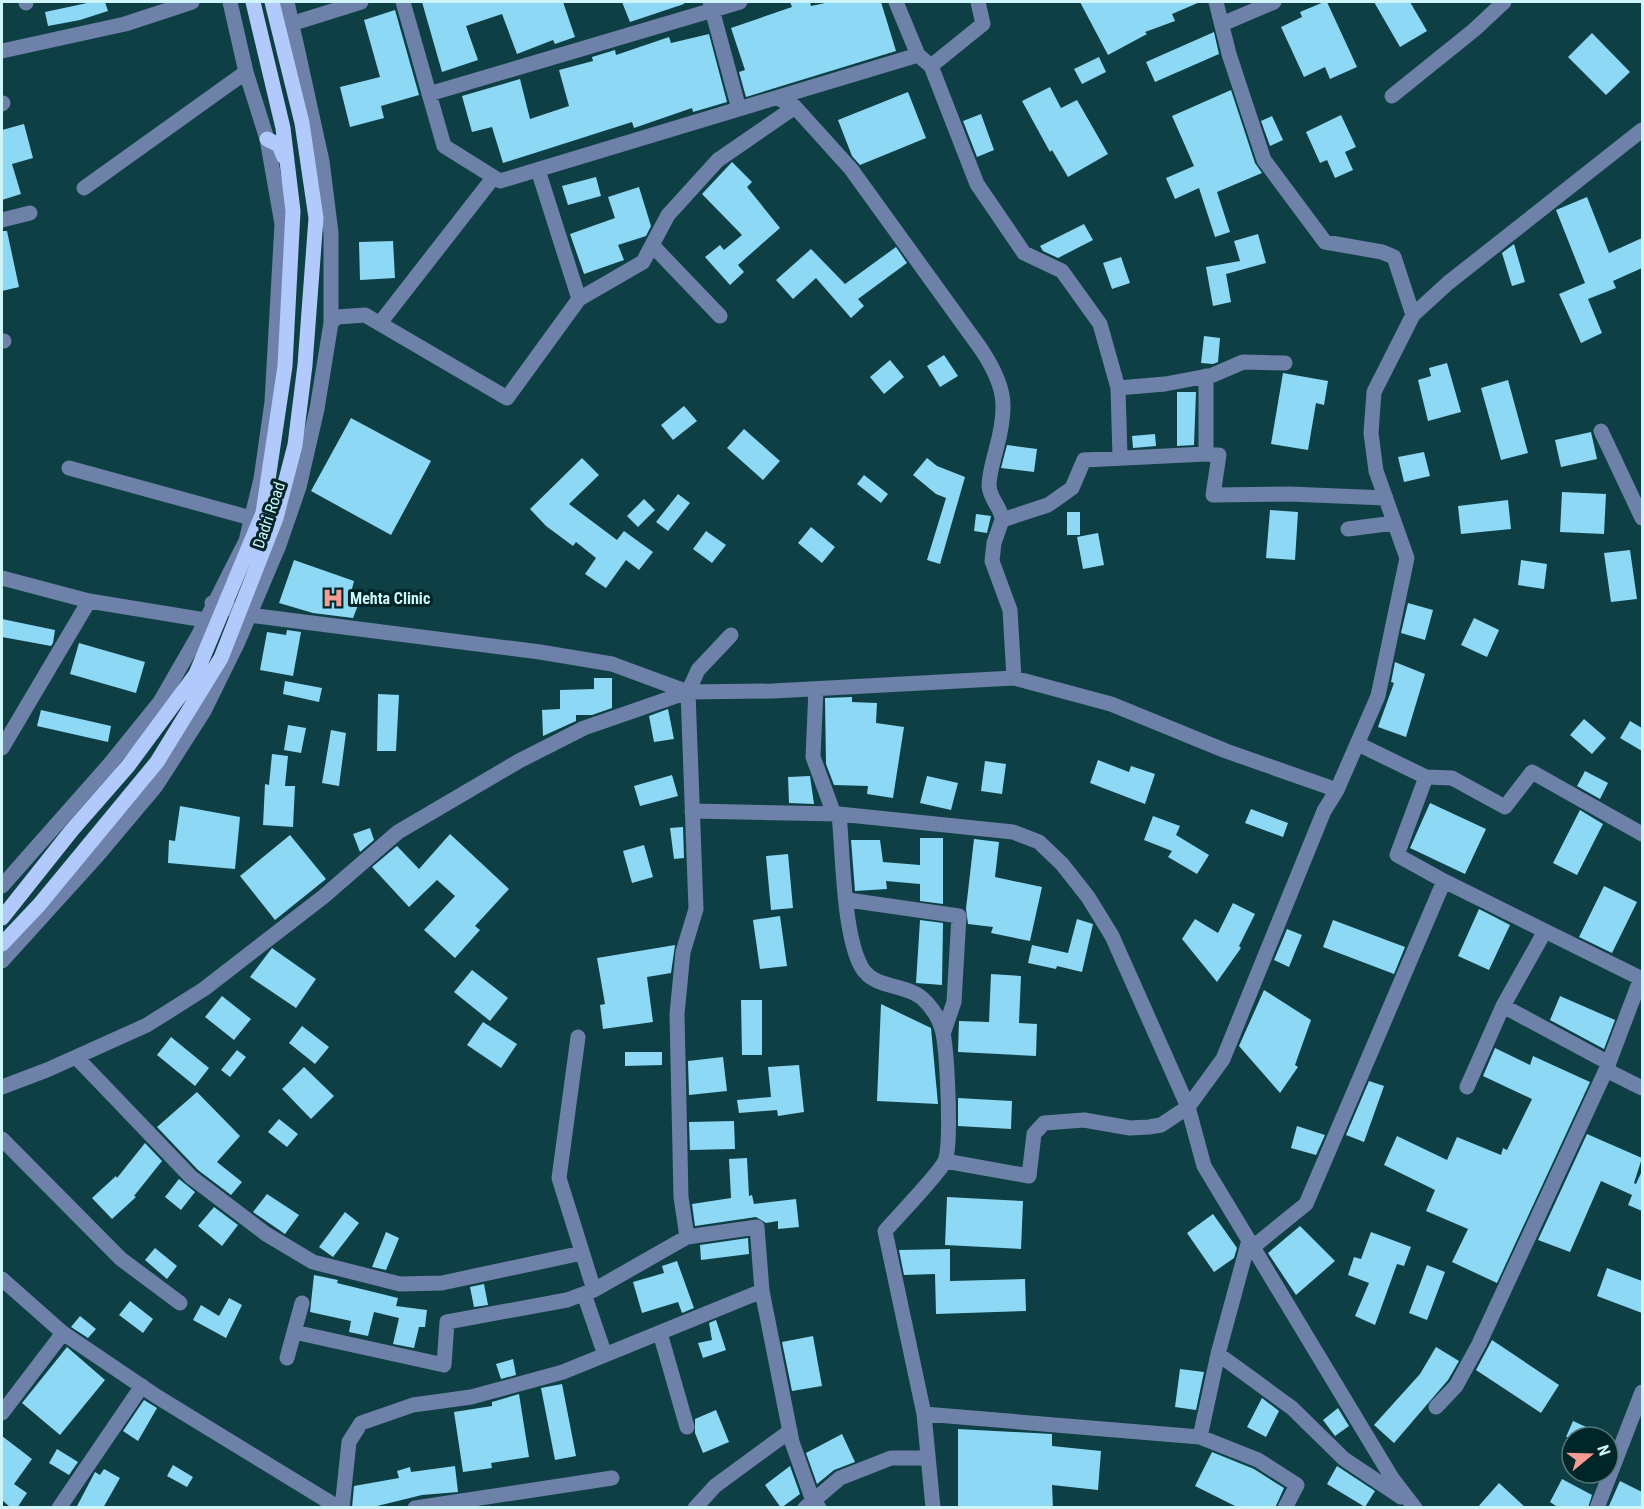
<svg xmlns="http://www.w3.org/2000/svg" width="1644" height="1509" font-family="'Roboto Condensed',sans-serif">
<rect width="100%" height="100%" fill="#0e3f44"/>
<path fill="#8dd8f5" d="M92 2H105L108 11 80 20 48 26 45 12Z
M422 2H563L575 37 555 44 553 40 517 54 502 14 466 26 478 60 442 72Z
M622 2H684V4L630 22Z
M790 2H810L811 6 830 2H881L896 51 746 97 739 72 745 70 731 28 792 7Z
M1080 2H1200L1172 14 1175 21 1145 32 1147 34 1108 55Z
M1324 2H1327L1357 67 1330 79 1325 67 1304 77 1281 27 1302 17 1300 12Z
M1374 2H1410L1427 31 1400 47Z
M395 10 419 95 381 106 384 118 350 127 340 87 380 77 364 20Z
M1214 32 1219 54 1155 82 1146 62Z
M1592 33 1630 72 1606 95 1568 57Z
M709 34 727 102 693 112 692 108 634 128 632 122 503 163 492 127 472 132 462 96 520 79 530 119 569 106 559 70 593 61 592 57 615 50 616 55 669 37 671 43Z
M1099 57 1106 72 1082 84 1074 69Z
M1050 87 1061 108 1077 100 1108 154 1068 177 1052 150 1050 152 1022 101Z
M1231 90 1255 163 1262 173 1217 192 1230 232 1215 237 1199 188 1175 199 1166 178 1194 166 1172 116Z
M908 92 926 138 860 165 852 156 838 120Z
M981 114 994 150 977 157 963 121Z
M1341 115 1356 147 1345 152 1353 170 1335 178 1327 160 1320 163 1306 132Z
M1272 116 1283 140 1270 146 1261 121Z
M24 124 33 158 12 164 21 194 2 200V130Z
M732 162 752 182 747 187 780 228 738 265 744 272 730 285 705 257 720 245 724 250 742 235 702 194Z
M596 177 601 196 568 205 562 186Z
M639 187 651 226 646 236 618 245 624 260 584 274 570 234 615 218 608 197Z
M1587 197 1609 253 1642 238V268L1613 281 1616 288 1588 299 1602 333 1581 343 1559 294 1585 283 1556 210Z
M1084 224 1093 240 1058 258 1043 251 1040 246Z
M2 231H7L19 287 2 291Z
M1258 234 1266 263 1226 274 1231 302 1213 306 1206 267 1240 261 1234 241Z
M393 241 395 278 360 280 359 242Z
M1514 244 1525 282 1512 286 1502 253Z
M896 247 907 263 858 299 864 306 851 318 816 278 793 299 776 280 811 249 845 284Z
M1121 257 1130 283 1112 289 1103 263Z
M1204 336 1220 338 1218 362 1213 364 1201 363Z
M944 355 958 376 940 387 927 366Z
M890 360 904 377 884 394 870 377Z
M1447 363 1461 412 1428 421 1418 380 1431 376 1429 368Z
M1283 373 1328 381 1324 405 1316 403 1308 450 1271 444Z
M1508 380 1528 453 1501 460 1481 388Z
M1177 392H1196L1194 445 1177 446Z
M684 406 697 421 673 440 661 425Z
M351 418 431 461 391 535 311 491Z
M744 429 780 461 763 480 727 448Z
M1591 432 1597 459 1561 467 1555 440Z
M1155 434 1156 446 1133 448 1132 436Z
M1007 445 1037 449 1034 472 1001 468Z
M1424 452 1430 476 1404 482 1398 457Z
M582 458 599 475 569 504 617 540 624 531 653 552 639 570 626 560 606 588 585 574 596 558 576 542 573 546 546 526 530 509Z
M927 458 937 466 965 477 940 564 927 560 946 498 936 494 913 475Z
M864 475 888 494 881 503 857 484Z
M1562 492 1606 494 1604 534 1560 532Z
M678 494 690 503 668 531 656 522Z
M644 499 655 510 638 527 627 516Z
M1508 500 1511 529 1461 534 1458 506Z
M1270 510 1298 512 1295 560 1266 558Z
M1067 512H1080V535H1067Z
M976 514 991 516 987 533 974 531Z
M811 527 835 547 822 563 798 543Z
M706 531 726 545 712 563 693 549Z
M1098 533 1104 565 1083 569 1077 537Z
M1630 550 1637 599 1611 602 1604 553Z
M294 560 354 581 350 597 360 600 353 618 313 613 279 603Z
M1521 560 1547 564 1544 589 1518 585Z
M1408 603 1433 610 1425 640 1401 633Z
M1474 618 1499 630 1487 657 1461 645Z
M2 619 55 630 53 643 51 646 2 637Z
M287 630 301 632 293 676 260 670 267 632 286 635Z
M79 643 145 662 136 693 70 674Z
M1395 662 1425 674 1406 737 1378 727 1394 683 1391 682Z
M594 678H612V708L592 715H576V721L543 736 542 710 560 709V690L594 689Z
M285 681 322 688 319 702 283 694Z
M378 694 399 695 396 751H377Z
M852 697V702L877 703 876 723 904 727 893 798 867 794 868 786 834 785 826 764 825 698Z
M668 709 674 739 654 742 649 716Z
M41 710 111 726 108 742 37 726Z
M1584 719 1606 738 1592 754 1570 735Z
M1630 721 1642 728V751L1620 738Z
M288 725 306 728 301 753 284 750Z
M331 730 346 733 339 786 322 783Z
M272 754 288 756 285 786H295L293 827 263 825 265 784 269 785Z
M1098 760 1129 772 1131 766 1155 774 1145 804 1090 783Z
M985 761 1006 764 1002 794 981 791Z
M1585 771 1608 783 1600 799 1577 786Z
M672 775 678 796 640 806 634 786Z
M810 776 814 804 789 803 788 777Z
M927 776 958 783 951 810 920 803Z
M1430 803 1486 829 1465 874 1410 848Z
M180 806 240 817 235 869 168 863 169 840 175 841Z
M1251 809 1288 823 1283 837 1245 823Z
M1580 810 1603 824 1577 875 1553 863Z
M1153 816 1180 826 1176 835 1209 855 1197 874 1168 857 1172 851 1144 840Z
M683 827 684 858 674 859 670 828Z
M370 828 374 840 360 852 353 834Z
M450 834 509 889 475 926 480 930 455 958 424 930 455 896 437 880 409 907 372 867 397 846 419 869Z
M290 835 326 879 275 920 240 876Z
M920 838H943V904L920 901V884L886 881 887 889 855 891 851 840H880L883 862 920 865Z
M974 839 999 842 995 877 1042 887 1030 941 991 933 993 927 968 924 966 909Z
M644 845 653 877 632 883 623 851Z
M788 854 793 908 771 910 766 856Z
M1604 886 1637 902 1612 953 1579 937Z
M1233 903 1255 914 1239 946 1241 948 1217 982 1182 939 1195 919 1218 933Z
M1479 909 1510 925 1489 970 1458 956Z
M780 916 787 966 760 969 753 920Z
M1077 919 1093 924 1082 972 1057 966 1056 969 1028 963 1032 945 1068 953Z
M920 920 943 923 942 985 916 983Z
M1333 920 1405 947 1394 974 1323 947Z
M1287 929 1302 935 1289 967 1274 960Z
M675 945 671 973 647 977 653 1022 603 1029 600 1005 605 1004 597 958Z
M272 948 316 979 296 1008 250 977Z
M472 970 508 998 490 1021 454 992Z
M991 974 1021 976 1019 1023 1037 1024 1036 1056 958 1052 959 1021 989 1022Z
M1264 990 1311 1020 1295 1065 1298 1067 1280 1093 1239 1046Z
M222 996 251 1019 234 1040 205 1017Z
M1560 996 1615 1020 1604 1049 1550 1020Z
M741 1000H762V1055H742Z
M881 1004 931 1028 938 1104 877 1101Z
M483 1022 517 1044 501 1068 467 1045Z
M302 1026 329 1047 315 1064 289 1043Z
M171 1037 209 1068 195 1086 157 1055Z
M1495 1048 1530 1065 1533 1056 1590 1082 1497 1283 1452 1262 1468 1229 1426 1211 1435 1190 1384 1165 1397 1136 1447 1160 1457 1137 1501 1155 1503 1148 1507 1150 1532 1099 1483 1076Z
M237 1050 246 1057 230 1077 221 1070Z
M625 1052H662V1065L625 1066Z
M723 1057 727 1091 689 1095 688 1061Z
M799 1065 804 1112 778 1116 777 1110 739 1113 737 1100 771 1097 768 1067Z
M304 1067 334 1096 311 1119 282 1089Z
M1369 1081 1384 1086 1364 1142 1346 1135Z
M197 1092 240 1136 217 1162 242 1182 231 1195 198 1170 157 1127Z
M958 1098 1012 1101 1011 1129 958 1126Z
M279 1119 298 1134 287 1147 268 1132Z
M734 1121 735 1149 690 1150 689 1122Z
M1297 1126 1325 1135 1316 1155 1291 1148Z
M1587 1134 1642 1158 1634 1183 1636 1184 1642 1171V1211L1628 1205 1632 1195 1601 1181 1570 1252 1538 1240Z
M145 1143 162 1161 134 1196 136 1197 112 1219 92 1198 116 1176 117 1178Z
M747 1158 749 1196 752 1195 754 1204 796 1199 799 1227 778 1229V1221L766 1223 756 1217 695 1226 692 1204 731 1198 729 1159Z
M179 1179 195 1192 181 1210 165 1197Z
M267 1194 299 1215 285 1234 253 1212Z
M947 1197 1023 1201 1021 1249 945 1245Z
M214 1207 238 1225 222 1246 198 1226Z
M345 1212 359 1223 333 1257 319 1247Z
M1213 1214 1237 1248 1234 1258 1214 1272 1187 1233Z
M1300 1226 1335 1261 1296 1295 1268 1253Z
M386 1232 399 1238 386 1270 372 1267Z
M1371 1232 1411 1247 1404 1266 1397 1264 1375 1325 1355 1316 1369 1283 1348 1275 1354 1257 1361 1259Z
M748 1238 749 1254 701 1260 700 1245Z
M155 1248 177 1266 167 1279 145 1260Z
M950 1249V1281L1025 1279 1026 1311 936 1314 935 1274 904 1275 899 1250Z
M677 1261 694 1308 682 1313 678 1302 642 1313 633 1282 664 1273 662 1266Z
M1427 1265 1445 1272 1427 1320 1409 1313Z
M1607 1268 1642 1281V1313L1597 1296Z
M314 1275 338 1280 337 1283 398 1298 396 1306 427 1310 425 1327H419L414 1348 393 1344 399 1318 374 1312 368 1336 349 1332 351 1321 310 1312Z
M484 1284 488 1305 474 1307 470 1287Z
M229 1298 242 1305 226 1338 193 1320 201 1305 219 1316Z
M130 1301 153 1319 143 1333 119 1315Z
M80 1316 96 1329 88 1338 71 1327Z
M716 1320 726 1350 703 1358 698 1343 712 1340 709 1323Z
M813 1336 822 1386 792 1391 782 1342Z
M1492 1340 1559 1385 1541 1413 1476 1370Z
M67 1347 105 1380 60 1435 22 1403Z
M1436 1347 1459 1361 1448 1380 1394 1443 1374 1425 1420 1374Z
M513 1359 516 1375 501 1379 496 1364Z
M1180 1369 1204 1372 1196 1410 1175 1407Z
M562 1384 576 1456 555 1460 541 1388Z
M519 1394 529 1457 491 1463 492 1468 463 1472 454 1412 492 1406V1402Z
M1262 1398 1279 1411 1266 1437 1247 1427Z
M144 1400 157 1408 138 1441 123 1431Z
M1338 1408 1349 1426 1335 1436 1323 1420Z
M716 1410 729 1442 703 1453 695 1433V1419Z
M1573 1421 1608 1437H1566Z
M958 1429 1052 1434V1446L1101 1451 1098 1490 1052 1485 1053 1508H958Z
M842 1434 855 1462 834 1470 817 1484 806 1453Z
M2 1436 32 1459 14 1484 27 1493 17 1508H11L2 1500Z
M57 1449 78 1462 69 1475 49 1463Z
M1212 1452 1254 1469 1284 1488 1275 1508H1239L1195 1486Z
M173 1465 193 1477 187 1487 167 1476Z
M455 1466 458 1492 422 1495 369 1508H352L354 1486 399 1478 397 1471 410 1467 411 1472Z
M790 1466 800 1494 781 1508 765 1485Z
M1337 1466 1375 1491 1365 1507 1327 1484Z
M104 1469 120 1478 103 1508H76L95 1472 100 1475Z
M1562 1479 1592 1495 1588 1508H1559L1550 1502Z
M1620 1481 1642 1492V1508H1608Z
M1499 1483 1526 1508H1477Z"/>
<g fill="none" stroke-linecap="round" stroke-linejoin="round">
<path stroke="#6d81a9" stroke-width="15" d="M26 2V3
M403 2 444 146 500 181 918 55
M710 2 739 109
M896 2 918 55 931 66 977 184 1024 253 1062 271 1100 324 1118 388 1120 457
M1216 2 1229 54 1264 160 1325 242 1382 252 1394 257 1413 315
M294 23 361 2
M1222 24 1274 2
M2 51 125 24 192 2
M931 66 983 24 978 2
M429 94 740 2
M1392 96 1474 30 1504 2
M778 98 795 107 851 169 981 349C1006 387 1008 406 996 450 993 462 989 474 989 486 990 500 1002 508 1002 520L994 543 992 561 1010 610 1014 678
M2 104 3 103
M84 188 246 72
M2 220 30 213
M652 245 720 316
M579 299 643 262 668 215 718 160 795 107
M331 323 337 317 365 315 507 398 579 299 538 170
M380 323 493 178
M2 341H4
M1118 388 1165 384 1213 375 1243 362 1285 363
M1601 431 1642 518
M1206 454 1219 455 1213 495 1290 494 1386 498
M69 468 251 518
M1002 520 1048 505 1072 488 1084 460 1206 454V376
M1348 529 1394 523
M2 578 89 601 205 620
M212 603 249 615 540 652 612 664 688 692 773 691 1014 678 1111 704 1226 751 1337 790
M816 689 813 757 834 814
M2 748 89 601
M1426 777 1452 778 1505 807 1532 772 1642 834
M692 811 839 814 1013 832 1039 842 1062 864 1088 897 1112 936 1188 1107 1204 1166 1392 1478 1415 1508
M839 814C843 853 843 936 862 968 875 989 904 983 922 998 932 1007 940 1020 943 1033 947 1054 952 1143 945 1161 940 1173 896 1218 885 1231L924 1414 933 1508
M1444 881 1642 979
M2 886 109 765 160 702 198 636 246 541 261 479 272 402 282 224 267 139 246 72 230 2
M848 900 959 916 954 1002 943 1034
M2 961 98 855 156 786 204 711 237 644 279 545 299 487 317 409 331 323V233L322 161 287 2
M1503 1006 1609 1063
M578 1037 559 1178 594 1290
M76 1057 191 1177 266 1234 313 1262 400 1284 442 1283 582 1253
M1606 1070 1642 1088
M2 1087 47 1070 147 1025 204 989 323 897 398 832 519 761 584 728 688 692
M1467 1087 1503 1006 1545 931
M2 1139 121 1259 180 1303
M945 1161 1029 1176 1034 1134 1044 1123 1084 1120 1130 1128 1149 1127 1161 1125 1188 1107 1223 1059 1324 811 1337 790 1378 696 1407 558 1376 471 1371 433 1374 392 1413 315 1448 283 1642 130
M687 1237 757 1227 762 1291 792 1442 813 1501 819 1508
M1253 1247 1306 1204 1444 881 1397 855 1426 777 1358 744
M2 1279 63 1333 156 1396 339 1508
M584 1294 605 1355
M294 1332 444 1365 447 1322 567 1300 594 1290 687 1237 681 1197 677 1014 683 952 696 909 688 692 698 670 731 635
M660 1333 687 1427
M1218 1354 1292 1408 1344 1459 1401 1497
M287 1358 302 1303
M1436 1407 1456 1386 1479 1344 1606 1070 1641 978
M2 1413 63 1333
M924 1414 1200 1437 1218 1354 1249 1240
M1200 1437 1258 1460 1297 1485 1285 1508
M59 1508 142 1386
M342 1508 349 1442 361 1423 413 1405 471 1397 563 1372 762 1291
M415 1508 612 1478
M695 1508 715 1486 790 1431
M805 1508 840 1478 891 1458H928
M1597 1508 1642 1392"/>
<path stroke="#b1c9fb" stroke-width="15" d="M267 139 279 145 284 157
M2 918 72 830 128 766 196 674 263 513 285 366 293 211 283 128 253 2
M2 944 39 905 157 762 221 658 276 518 295 445 305 365 316 218 302 123 272 2"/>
</g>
<defs>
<symbol id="hospital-bare" viewBox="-9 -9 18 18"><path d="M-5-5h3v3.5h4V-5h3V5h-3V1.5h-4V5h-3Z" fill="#f59c95" stroke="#002528" stroke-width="2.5" paint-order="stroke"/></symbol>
</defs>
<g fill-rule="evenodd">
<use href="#hospital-bare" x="318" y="583" width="30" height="30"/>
</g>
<g text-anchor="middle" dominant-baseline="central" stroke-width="6" stroke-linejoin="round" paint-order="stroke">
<g font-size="16" fill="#cdf5fa" stroke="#002528">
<text transform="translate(269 515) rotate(-71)">Dadri Road</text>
</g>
<g font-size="16" font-weight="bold" fill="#cdf5fa" stroke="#002528" text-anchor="start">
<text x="350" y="598">Mehta Clinic</text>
</g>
</g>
<rect width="1644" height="1509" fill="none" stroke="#cdf5fa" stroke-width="6"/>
<g transform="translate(1590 1455) rotate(71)"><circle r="28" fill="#002528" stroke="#52787c" stroke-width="1.5"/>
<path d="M0-4.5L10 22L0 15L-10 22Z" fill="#f59c95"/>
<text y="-9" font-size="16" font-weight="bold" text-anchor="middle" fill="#cdf5fa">N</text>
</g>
</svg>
